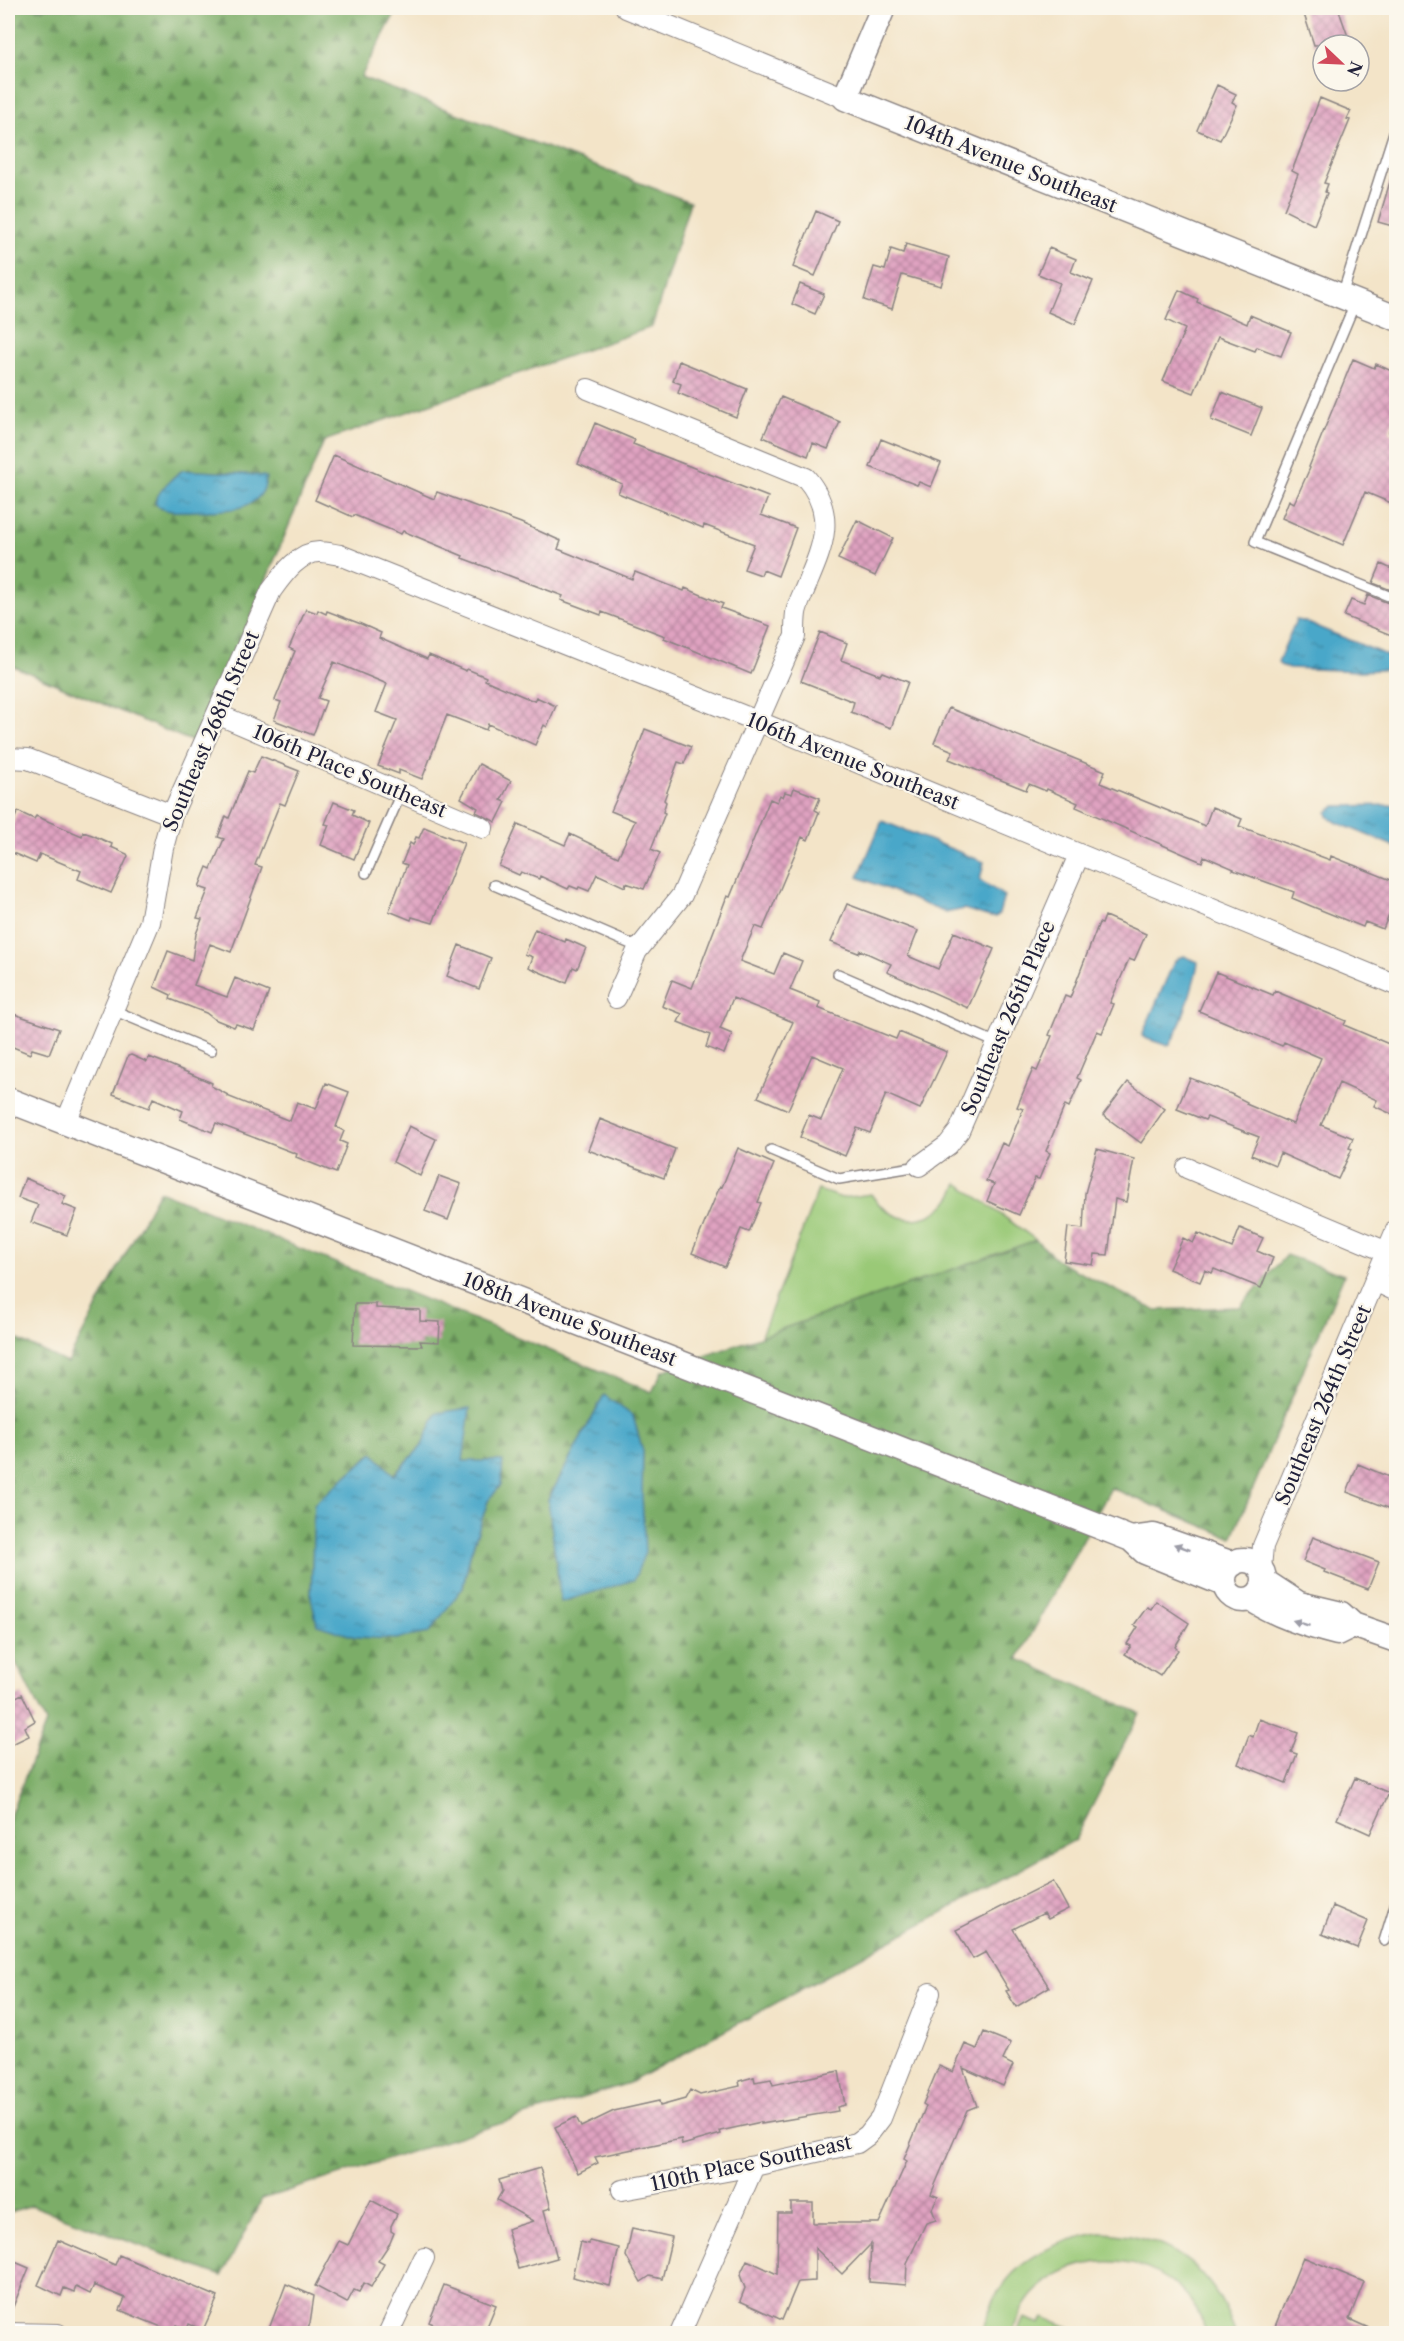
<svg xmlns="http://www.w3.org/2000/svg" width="1404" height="2341" font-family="'Libre Caslon Text',serif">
<defs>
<pattern id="forest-firs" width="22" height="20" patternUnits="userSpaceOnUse" patternTransform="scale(1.5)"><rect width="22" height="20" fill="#7bad68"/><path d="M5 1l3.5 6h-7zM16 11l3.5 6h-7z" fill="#648c57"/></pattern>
<pattern id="water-ripples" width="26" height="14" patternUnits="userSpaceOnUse" patternTransform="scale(1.5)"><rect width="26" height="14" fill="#4aa7c9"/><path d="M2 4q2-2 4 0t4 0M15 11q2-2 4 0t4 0" fill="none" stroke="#3d88a4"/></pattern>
<pattern id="building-cross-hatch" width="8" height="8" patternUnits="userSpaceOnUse" patternTransform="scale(1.5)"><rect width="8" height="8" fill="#e0a3c1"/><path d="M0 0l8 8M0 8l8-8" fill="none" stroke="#b5849e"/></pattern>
</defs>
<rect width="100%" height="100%" fill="#fbf7ec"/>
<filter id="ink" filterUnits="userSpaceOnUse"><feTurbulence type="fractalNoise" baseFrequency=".0167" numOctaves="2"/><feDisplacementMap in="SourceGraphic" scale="12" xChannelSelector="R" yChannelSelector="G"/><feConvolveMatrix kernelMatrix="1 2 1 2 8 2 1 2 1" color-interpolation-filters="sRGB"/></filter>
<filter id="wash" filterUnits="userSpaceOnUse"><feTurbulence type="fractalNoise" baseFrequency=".008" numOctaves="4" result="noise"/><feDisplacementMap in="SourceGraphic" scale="24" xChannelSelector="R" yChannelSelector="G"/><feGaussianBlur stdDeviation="1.35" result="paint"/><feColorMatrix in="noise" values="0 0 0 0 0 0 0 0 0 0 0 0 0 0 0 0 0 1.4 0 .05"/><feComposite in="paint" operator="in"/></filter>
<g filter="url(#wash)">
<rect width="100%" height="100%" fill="#f3e4c8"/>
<path fill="url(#forest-firs)" stroke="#4e6852" stroke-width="1.5" fill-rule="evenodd" d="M8 8H398L361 77 690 202 652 327 324 441 198 744 8 664Z
M159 1191 652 1392 662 1371 1036 1240 1061 1263 1155 1310 1240 1307 1286 1255 1344 1275 1232 1538 1111 1488 1018 1659 1140 1713 1075 1840 629 2083 262 2199 222 2276 31 2205 8 2213V1821L46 1723 8 1647V1335L67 1363ZM604 1395 643 1451 642 1495 548 1500ZM437 1413 463 1462 502 1461 501 1485 488 1501 470 1555 463 1587 311 1597 315 1504 372 1453 393 1475 421 1447Z"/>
<path fill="#9ac977" stroke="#5e7659" stroke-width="1.5" d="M958 1183 1036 1240 761 1336 818 1190 842 1198 871 1194C896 1232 943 1225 958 1183Z
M1100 2233C1169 2235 1214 2268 1235 2333H1206C1186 2259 1090 2239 1037 2290 1024 2302 1018 2317 1012 2333H981C986 2321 990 2306 997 2294 1019 2257 1060 2239 1100 2233Z
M1043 2317 1083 2333H1017L1024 2318 1040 2324Z"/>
<path fill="url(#water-ripples)" stroke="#366482" stroke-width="1.5" d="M183 470C195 471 261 474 266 477 265 513 221 511 195 511 182 511 163 514 155 503 158 491 172 477 183 470Z
M1296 620 1303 621 1396 659V669L1361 671 1289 668 1280 665 1278 662Z
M1396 805V847L1336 822 1328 816 1327 812 1336 806Z
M882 821 984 862 980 880 1004 896 999 914 996 917H990L964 909 946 913 858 877Z
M1184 956 1198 962C1196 977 1178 1039 1168 1046L1145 1038 1142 1036 1143 1033 1174 962 1178 958Z
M604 1395 633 1416 643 1451 642 1495 645 1552 634 1580 561 1602 548 1500Z
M470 1408 463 1461H503L501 1485 488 1501 470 1555 463 1587 429 1633 396 1639 355 1637 317 1625 311 1597 314 1504 373 1453 394 1475 421 1447 437 1413Z"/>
<g id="blocks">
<path fill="url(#building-cross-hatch)" d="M1302 8H1338L1351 45H1314Z
M1217 85 1236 94 1232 102 1237 105 1220 140 1197 130Z
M1320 98 1351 111 1347 119 1350 120 1324 183 1328 184 1325 192 1327 193 1314 225 1284 210 1298 174 1292 171Z
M1392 175 1396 176V227L1378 222Z
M816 211 838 221 815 276 793 267Z
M906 244 949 257 941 286 902 275 892 309 864 300 874 267 885 270 891 249 903 253Z
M1049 248 1076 259 1071 272 1093 281 1075 324 1048 312 1060 283 1038 274Z
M800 284 824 294 815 314 792 304Z
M1179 290 1198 299 1197 302 1247 324 1250 315 1291 332 1281 356 1257 347 1255 351 1218 337 1194 393 1163 381 1185 329 1166 320Z
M1353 359 1374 368 1376 364 1396 373V414L1389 432 1396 435V505L1365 492 1343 545 1282 518 1289 500 1294 503 1310 468 1309 467Z
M679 361 747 389 736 417 678 393 681 384 673 381Z
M1222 392 1262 408 1251 436 1211 420Z
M781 397 840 422 828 449 813 443 808 456 763 437Z
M595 423 635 440 633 444 768 497 761 515 796 528 778 576 763 570 761 575 744 569 754 544 704 525 703 528 618 493 622 484 578 464Z
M881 439 941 463 931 487 919 482 917 485 870 467Z
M334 455 434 499 437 492 521 523 561 541 558 549 632 579 635 572 684 591 685 588 723 604 721 608 770 626 751 674 664 638 665 636 602 612 601 615 561 600 563 596 462 558 463 556 403 531 401 534 354 515 353 517 315 500Z
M857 520 893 538 875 576 838 559Z
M1381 564 1396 571V592L1373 583Z
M1368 595 1396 606V637L1344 616 1351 600 1364 605Z
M306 609 317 613 318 610 326 614 327 611 361 624 381 633 379 638 427 659 429 655 466 671 467 669 486 677 485 680 534 701 536 697 556 706 547 727 544 725 535 745 488 724 486 730 447 715 422 779 399 770V774L378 766 397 720 376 712 387 684 334 662 318 698 326 701 313 735 274 720 281 702 275 700 295 651 289 648Z
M820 632 847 643 841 660 880 675 882 672 908 682 891 728 851 712 854 702 801 681Z
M949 708 1105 771 1100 783 1205 826 1212 807 1242 819 1239 826 1330 860 1331 856 1396 882V897L1383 929 1365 922 1363 927 1311 906 1292 898 1294 892 1233 870 1234 869 1204 856 1202 862 1181 853 1076 807 1078 803 1047 789 1046 791 1029 784 1026 790 949 759 953 751 934 743Z
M645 729 691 747 684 764 678 762 664 800 666 802 663 812 665 813 651 849 660 853 644 889 626 883 625 887 597 874 589 891 579 887 578 889 570 886 568 889 540 876 539 879 521 872 519 875 499 866 518 824 565 845 570 834 618 857 635 821 611 811 632 764Z
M261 756 299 771 285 805 280 803 255 865 262 867 231 952 210 944 194 985 227 997 235 978 269 992 254 1030 236 1024 234 1027 214 1019 206 1013 170 999 171 995 154 987 168 951 192 960 196 934 202 919 197 918 208 890 199 887 207 867 211 869 224 839 218 837 226 816 229 818 248 771 253 773Z
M479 764 511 781 501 800 506 802 496 822 476 812 478 808 461 798Z
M794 788 820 798 815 810 819 812 808 840 802 837 763 929 755 926 740 961 774 974 783 953 802 961 790 990 820 1002 818 1008 896 1039 899 1032 947 1052 920 1109 886 1094 870 1133 857 1128 845 1156 800 1137 809 1115 821 1120 843 1068 812 1055 788 1110 758 1097 793 1022 733 998 720 1029 732 1034 724 1054 706 1047 710 1035 678 1022 682 1014 662 1006 672 980 692 988 727 896 730 897 770 799 777 802 780 795 783 797 785 792 792 794Z
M334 802 354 810 352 815 369 823 354 859 321 845 329 825 325 824Z
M19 812 34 819 36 816 82 836 83 832 92 835 112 844 111 847 127 854 128 856 111 893 78 879 81 871 40 854 36 863 8 851V835L17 813Z
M424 827 464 843 433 923 412 917 411 920 389 911 407 865 402 863 410 843 413 845 416 837 419 838Z
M847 904 918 931 908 956 938 969 954 932 994 949 968 1008 887 972 891 964 860 950 858 953 831 942Z
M1105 916 1146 934 1134 961 1129 959 1110 1003 1114 1004 1102 1033 1097 1031 1077 1078 1081 1080 1069 1107 1065 1105 1046 1151 1050 1153 1039 1179 1035 1178 1019 1215 987 1201 994 1184 986 1181 1002 1143 1008 1146 1023 1109 1017 1107 1033 1069 1037 1071 1052 1036 1049 1035 1065 996 1070 998 1099 923 1102 924Z
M535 929 565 942 566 939 586 948 577 969 573 967 567 982 564 981 563 982 528 967 532 957 524 954Z
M459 945 491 958 479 989 447 976Z
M1216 972 1273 995 1275 991 1346 1021 1344 1025 1396 1047V1116L1374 1106 1377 1100 1339 1083 1321 1125 1353 1138 1349 1148 1352 1149 1338 1179 1280 1153 1275 1165 1251 1155 1259 1137 1207 1117 1205 1120 1177 1109 1190 1078 1231 1094 1247 1102 1246 1104 1293 1124 1321 1058 1284 1042 1282 1046 1199 1011Z
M8 1012 59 1029 49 1054 32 1049 30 1054 8 1045Z
M131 1055 147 1062 149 1057 170 1065 212 1083 211 1086 228 1095 227 1096 290 1121 297 1102 316 1109 326 1083 349 1092 336 1127 344 1131 340 1141 347 1144 336 1173 296 1157 297 1154 216 1123 212 1132 180 1119 183 1111 153 1098 149 1108 113 1094 128 1056Z
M1128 1082 1165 1109 1141 1143 1103 1115Z
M600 1119 675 1149 664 1178 588 1150Z
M409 1126 436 1139 420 1176 393 1162Z
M738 1148 774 1164 758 1202 761 1203 749 1232 741 1229 725 1267 692 1253 720 1186 722 1187Z
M1097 1149 1134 1159 1126 1202 1115 1199 1108 1255 1095 1254 1093 1265 1064 1261 1068 1227 1083 1229 1085 1193Z
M439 1176 461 1184 448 1220 425 1211Z
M25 1178 66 1196 62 1204 77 1210 67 1235 31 1222 38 1205 18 1198Z
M1240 1228 1263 1238 1257 1251 1273 1258 1261 1288 1214 1269 1212 1273 1205 1270 1200 1282 1169 1269 1183 1238 1193 1243 1198 1233 1232 1248Z
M355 1304H376V1308L420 1310V1321L440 1322 439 1342 420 1341 422 1346 353 1345Z
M1358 1464 1396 1480V1511L1347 1492Z
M1313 1537 1379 1562 1368 1589 1324 1572 1325 1570 1303 1561Z
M1156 1601 1189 1623 1175 1647 1178 1650 1160 1676 1125 1654 1131 1646 1127 1644 1138 1627 1134 1625 1147 1607 1151 1609Z
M8 1688 12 1699 22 1694 35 1721 25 1727 29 1736 8 1746Z
M1259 1719 1298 1733 1291 1752 1297 1754 1286 1783 1238 1764 1249 1735 1253 1737Z
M1355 1778 1389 1793 1370 1834 1337 1819Z
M1053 1881 1068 1909 1048 1919 1044 1913 1013 1929 1049 1987 1016 2007 1006 1991 1009 1990 986 1952 973 1959 956 1930Z
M1333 1906 1368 1921 1357 1948 1322 1934Z
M984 2032 1011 2043 1003 2060 1013 2065 1003 2086 963 2068 977 2106 967 2110 931 2194 938 2197 932 2209 936 2220 926 2223 907 2263 906 2285 869 2282 871 2244 842 2274 815 2248V2281L798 2282 782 2320 740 2301 745 2288 740 2275 747 2260 777 2274 778 2213H791V2203H813V2223H879L907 2161 904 2159 926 2106 923 2104 939 2066 953 2072 965 2044 977 2049Z
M839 2071 845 2105 837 2107 838 2111 761 2124V2122L720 2131 721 2134 682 2145 681 2139 595 2157 598 2163 578 2173 555 2127 576 2117 581 2127 614 2111 659 2101 660 2106 685 2099 690 2090 700 2095 740 2086 739 2081 754 2077 755 2082 771 2079 773 2085Z
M540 2168 551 2208 544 2210 557 2258 518 2269 507 2229 533 2221 497 2200 502 2191 499 2180Z
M371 2200 397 2214 391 2226V2231L394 2233 390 2243 378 2261 384 2264 371 2287 364 2283 359 2292 354 2290 347 2303 315 2286 339 2241 348 2245Z
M632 2228 672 2237 662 2279 650 2276 641 2282 626 2256Z
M58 2240 115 2265 119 2255 218 2297 203 2330 189 2324 187 2329 177 2325 174 2332 144 2320 120 2310 125 2298 94 2285 90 2294 76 2287 74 2292 64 2288 61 2296 38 2285Z
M589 2241 619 2248 610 2286 572 2277 580 2242 589 2244Z
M1303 2257 1364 2282 1349 2319 1382 2334H1272Z
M8 2259 29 2268 8 2319Z
M286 2284 314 2296 310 2323 305 2334H267Z
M444 2285 496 2305 484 2334H456L429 2322Z"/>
</g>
</g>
<g filter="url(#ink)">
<use href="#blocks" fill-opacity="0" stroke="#8a8382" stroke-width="1.5"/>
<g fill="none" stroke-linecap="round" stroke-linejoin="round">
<defs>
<path id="service" d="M1342 295 1396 126
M1355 303 1255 542 1396 599
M366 873 401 793
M494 885 640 948
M838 974 997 1043
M113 1010 211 1051
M771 1150 839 1179 919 1166
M1384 1941 1396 1902"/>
<path id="minor" d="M626 8 845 98
M588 389 806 478C839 517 821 550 804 591 801 598 797 606 796 613 795 620 795 629 795 636L682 895 637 951 616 998
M217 714 483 828
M8 758 28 759 172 815
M66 1122 150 922 163 848 172 815 271 591C282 576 299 551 320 552 326 552 333 554 340 555L757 721 1396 985
M919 1166 948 1145 959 1131 1079 855
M1187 1168 1387 1252
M1375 1281 1396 1291
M1261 1568 1263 1546 1396 1230
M622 2190 754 2166 857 2143 868 2135 881 2118 930 1993
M8 2333 58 2334
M388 2334 424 2258
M680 2334 754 2166"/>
<path id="tertiary" d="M883 8 845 98 1396 318
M8 1100 1131 1539 1145 1552 1224 1584
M1131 1539 1154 1536 1233 1564
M1224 1580a20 20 0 1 1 40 0a20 20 0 1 1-40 0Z
M1264 1581 1299 1604 1341 1614 1353 1625 1396 1640
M1251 1599C1278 1616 1306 1625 1337 1633L1353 1625"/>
</defs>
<use href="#service" stroke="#8a8382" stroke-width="12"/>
<use href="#minor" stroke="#8a8382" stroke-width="22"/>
<use href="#tertiary" stroke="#8a8382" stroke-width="27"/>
<use href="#service" stroke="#fff" stroke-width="9"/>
<use href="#minor" stroke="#fff" stroke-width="20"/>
<use href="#tertiary" stroke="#fff" stroke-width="24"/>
</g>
<defs><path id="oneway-solid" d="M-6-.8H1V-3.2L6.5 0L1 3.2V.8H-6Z" transform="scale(1.5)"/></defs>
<g fill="#9c9ca7">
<use href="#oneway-solid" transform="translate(1182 1547) rotate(-160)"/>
<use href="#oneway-solid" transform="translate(1301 1623) rotate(-162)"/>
</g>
</g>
<g text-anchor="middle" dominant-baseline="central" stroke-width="4.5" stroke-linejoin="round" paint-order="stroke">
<g font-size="20" fill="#22223b" stroke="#fbf7ec">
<text transform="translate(1011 164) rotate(22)">104th Avenue Southeast</text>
<text transform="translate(211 731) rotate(-67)">Southeast 268th Street</text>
<text transform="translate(853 761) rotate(22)">106th Avenue Southeast</text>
<text transform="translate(350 771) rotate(23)">106th Place Southeast</text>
<text transform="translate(1008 1018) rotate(-67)">Southeast 265th Place</text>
<text transform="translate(570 1319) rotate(21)">108th Avenue Southeast</text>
<text transform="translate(1323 1405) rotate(-67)">Southeast 264th Street</text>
<text transform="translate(751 2163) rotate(-12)">110th Place Southeast</text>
</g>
</g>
<rect width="1404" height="2341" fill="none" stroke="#fbf7ec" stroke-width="30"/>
<g transform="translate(1341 63) rotate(113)"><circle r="28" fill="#fbf7ec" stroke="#a4a2a5" stroke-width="1.5"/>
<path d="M0-4.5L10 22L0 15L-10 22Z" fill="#d1495b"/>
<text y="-9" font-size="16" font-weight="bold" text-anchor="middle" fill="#22223b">N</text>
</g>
</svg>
